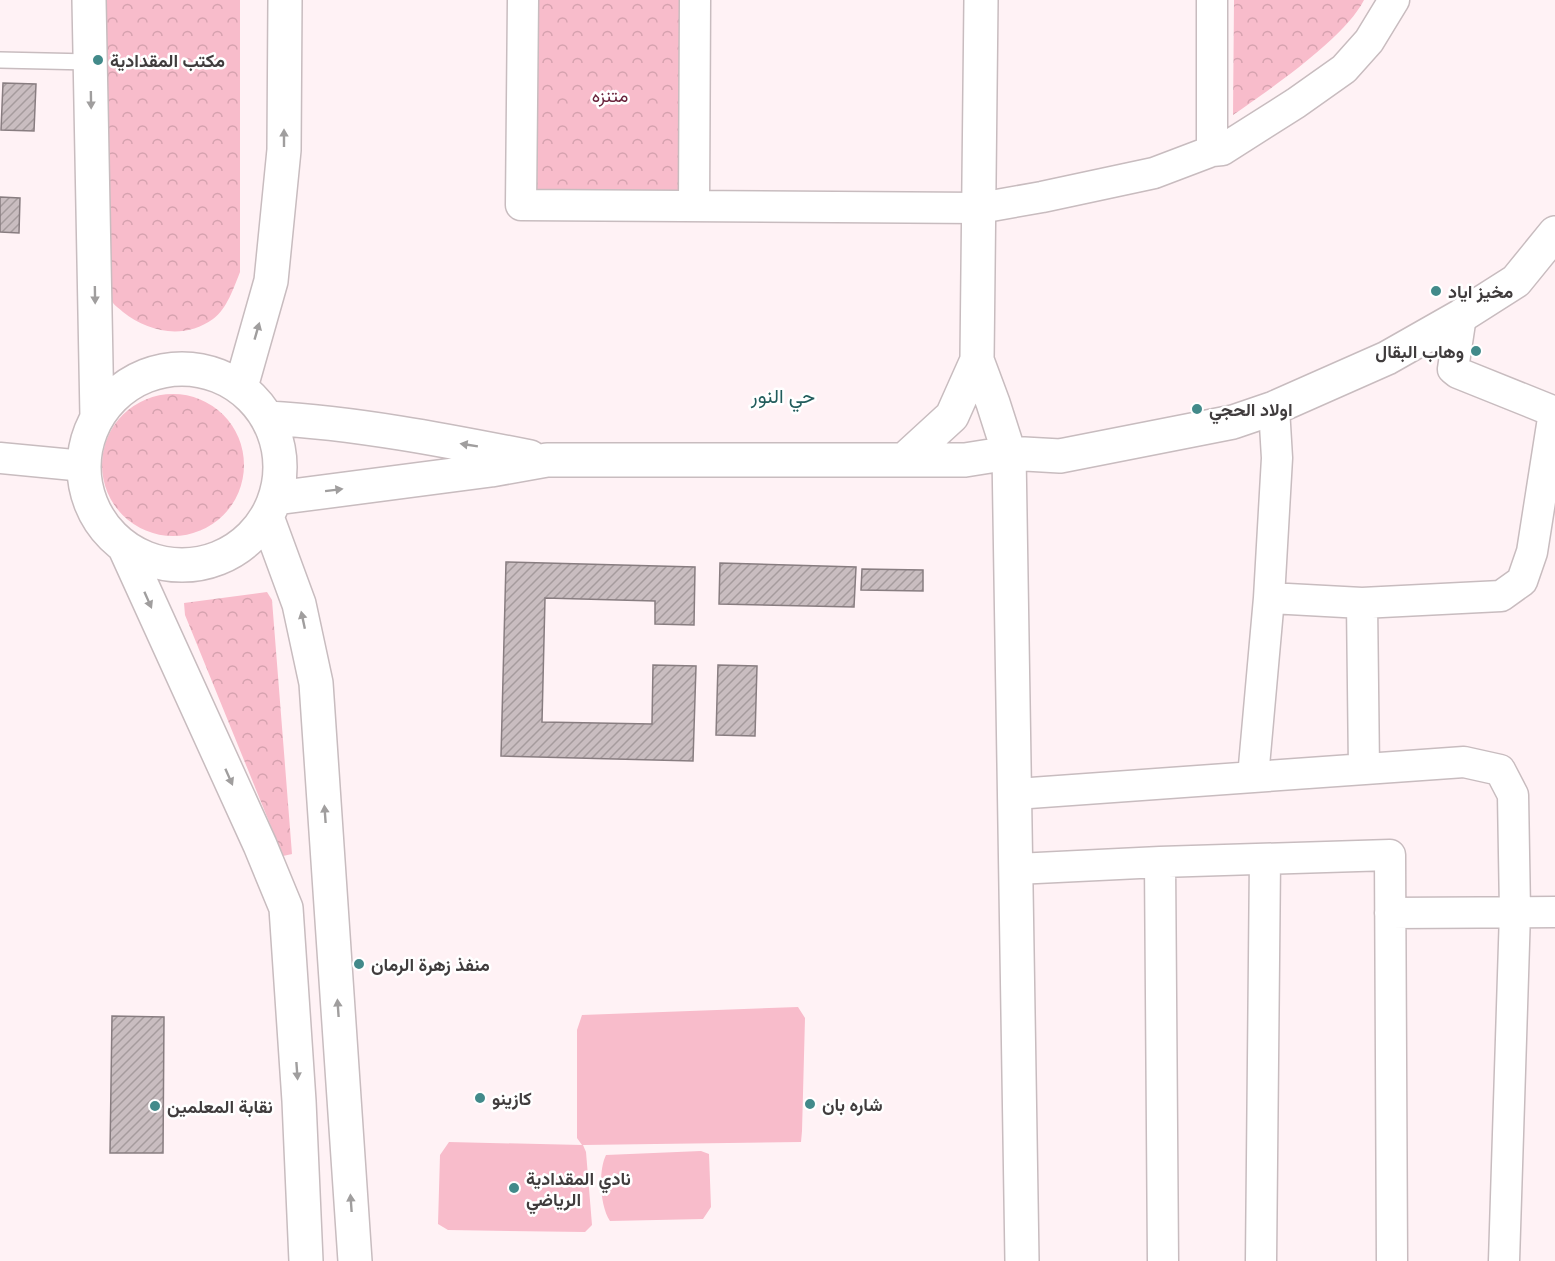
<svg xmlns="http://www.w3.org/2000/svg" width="1555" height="1261" font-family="'Golos Text',Vazirmatn,sans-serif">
<defs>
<pattern id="forest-crowns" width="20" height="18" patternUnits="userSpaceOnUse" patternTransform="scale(1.5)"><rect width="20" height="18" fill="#f8bccb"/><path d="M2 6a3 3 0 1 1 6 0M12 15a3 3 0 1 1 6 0" fill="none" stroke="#d6a2af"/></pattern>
<pattern id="building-hatch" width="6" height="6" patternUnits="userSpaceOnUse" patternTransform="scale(1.5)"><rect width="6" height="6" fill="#c9bdc0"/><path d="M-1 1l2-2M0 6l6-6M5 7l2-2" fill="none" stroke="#a59b9d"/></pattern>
</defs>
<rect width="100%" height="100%" fill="#fff2f5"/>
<path fill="url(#forest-crowns)" d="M106 0H240V272C234 287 227 309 213 319 184 340 148 332 123 312 120 309 115 306 113 303 109 297 107 287 105 281Z
M538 0H684L683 196 537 191Z
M1234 0H1364C1345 38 1269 90 1233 115Z
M102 465a71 71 0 1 1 142 0a71 71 0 1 1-142 0Z
M267 592 272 600 292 854 283 856 185 615 184 603Z"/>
<path fill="#f8bccb" d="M798 1007 805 1018 802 1131 801 1142 583 1145 586 1152 592 1225 585 1232 448 1230 438 1224 440 1155 449 1142 582 1145 577 1138V1030L582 1015Z
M701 1151 709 1154 711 1207 703 1219 610 1221C600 1206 598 1171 606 1155Z"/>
<path fill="url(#building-hatch)" stroke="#887d80" stroke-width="1.5" d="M3 83 36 84 34 131 1 130Z
M0 197 20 198 19 233 0 232Z
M506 562 695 567 694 625 655 624V601L545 598 542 722 652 724 653 665 696 666 693 761 501 756Z
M720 563 856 567 854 607 719 604Z
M862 569 923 570V591L861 590Z
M718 665 757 666 755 736 716 735Z
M112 1016 164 1017 163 1153H110Z"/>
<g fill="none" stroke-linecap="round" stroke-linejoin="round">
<defs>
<path id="lane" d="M0 60 90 62"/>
<path id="street" d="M523 0 521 205 980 208 1042 197 1154 173 1212 151 1222 150 1296 103 1344 69 1369 41 1394 0
M1212 0V151
M694 206 695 0
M1461 316 1453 369 1458 373 1555 412
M0 458 84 466
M1269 598 1362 603 1501 596 1522 581 1532 552 1554 412
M1362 603 1364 769
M1253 777 1269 598 1277 458 1274 408
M1015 794 1464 762 1500 770 1513 795 1515 912 1504 1261
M1160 862 1163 1261
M1016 869 1160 862 1390 855 1392 1261
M1390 913 1555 912
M1261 1261 1265 859"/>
<path id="secondary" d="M89 0 97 417
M981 0 977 360 993 403 1009 453 1022 1261
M84 467a98 98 0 1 1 196 0a98 98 0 1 1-196 0Z
M241 387 271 281 284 150 285 0
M268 418C356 423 444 440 530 457
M904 460 952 416 977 360
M276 498 491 470 547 460H965L1009 453 1060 456 1233 422 1274 408 1387 358 1461 316 1516 281 1555 233
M267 517 299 604 316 683 355 1261
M124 546 260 845 286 908 299 1101 306 1261"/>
</defs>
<use href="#lane" stroke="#c8bcbf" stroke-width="18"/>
<use href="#street" stroke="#c8bcbf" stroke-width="33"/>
<use href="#secondary" stroke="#c8bcbf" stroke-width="36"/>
<use href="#lane" stroke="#fff" stroke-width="15"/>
<use href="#street" stroke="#fff" stroke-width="30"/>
<use href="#secondary" stroke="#fff" stroke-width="33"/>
</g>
<defs><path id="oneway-solid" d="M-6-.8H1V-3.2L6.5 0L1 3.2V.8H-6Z" transform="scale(1.5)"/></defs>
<g fill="#a09e9e">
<use href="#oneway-solid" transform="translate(91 100) rotate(89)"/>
<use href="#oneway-solid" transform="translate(284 138) rotate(-90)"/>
<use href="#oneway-solid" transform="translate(95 295) rotate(89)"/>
<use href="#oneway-solid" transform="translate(257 331) rotate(-74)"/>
<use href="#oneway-solid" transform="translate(469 445) rotate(-171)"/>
<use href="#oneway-solid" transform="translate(334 490) rotate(-7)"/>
<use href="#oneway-solid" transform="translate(148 600) rotate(66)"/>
<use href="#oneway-solid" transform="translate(303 620) rotate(-102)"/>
<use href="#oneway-solid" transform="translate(229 777) rotate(66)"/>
<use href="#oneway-solid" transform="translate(325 814) rotate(-94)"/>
<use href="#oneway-solid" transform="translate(338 1008) rotate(-94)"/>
<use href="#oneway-solid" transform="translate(297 1071) rotate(86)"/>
<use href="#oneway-solid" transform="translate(351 1203) rotate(-94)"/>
</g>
<g fill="#428a8a" stroke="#fff" stroke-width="2">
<circle cx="98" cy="60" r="6"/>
<circle cx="1436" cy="291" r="6"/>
<circle cx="1476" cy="351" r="6"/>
<circle cx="1197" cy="409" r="6"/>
<circle cx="359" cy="964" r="6"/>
<circle cx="480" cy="1098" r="6"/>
<circle cx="810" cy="1104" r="6"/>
<circle cx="155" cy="1106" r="6"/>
<circle cx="514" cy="1188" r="6"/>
</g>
<g text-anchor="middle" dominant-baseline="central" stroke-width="5" stroke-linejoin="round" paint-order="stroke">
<g font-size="18" font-weight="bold" fill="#403c3d" stroke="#fff" text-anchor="start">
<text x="110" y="60">مكتب المقدادية</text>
<text x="1448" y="291">مخيز اياد</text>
<text x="1464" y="351" text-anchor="end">وهاب البقال</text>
<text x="1209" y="409">اولاد الحجي</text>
<text x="371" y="964">منفذ زهرة الرمان</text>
<text x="492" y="1098">كازينو</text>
<text x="822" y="1104">شاره بان</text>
<text x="167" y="1106">نقابة المعلمين</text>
<text x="526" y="1178">نادي المقدادية<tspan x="526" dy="21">الرياضي</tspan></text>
</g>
<g font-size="18" fill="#6a243c" stroke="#fff">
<text x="610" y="95">متنزه</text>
</g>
<g font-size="20" fill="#225c5c" stroke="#fff">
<text x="783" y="395">حي النور</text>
</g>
</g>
</svg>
